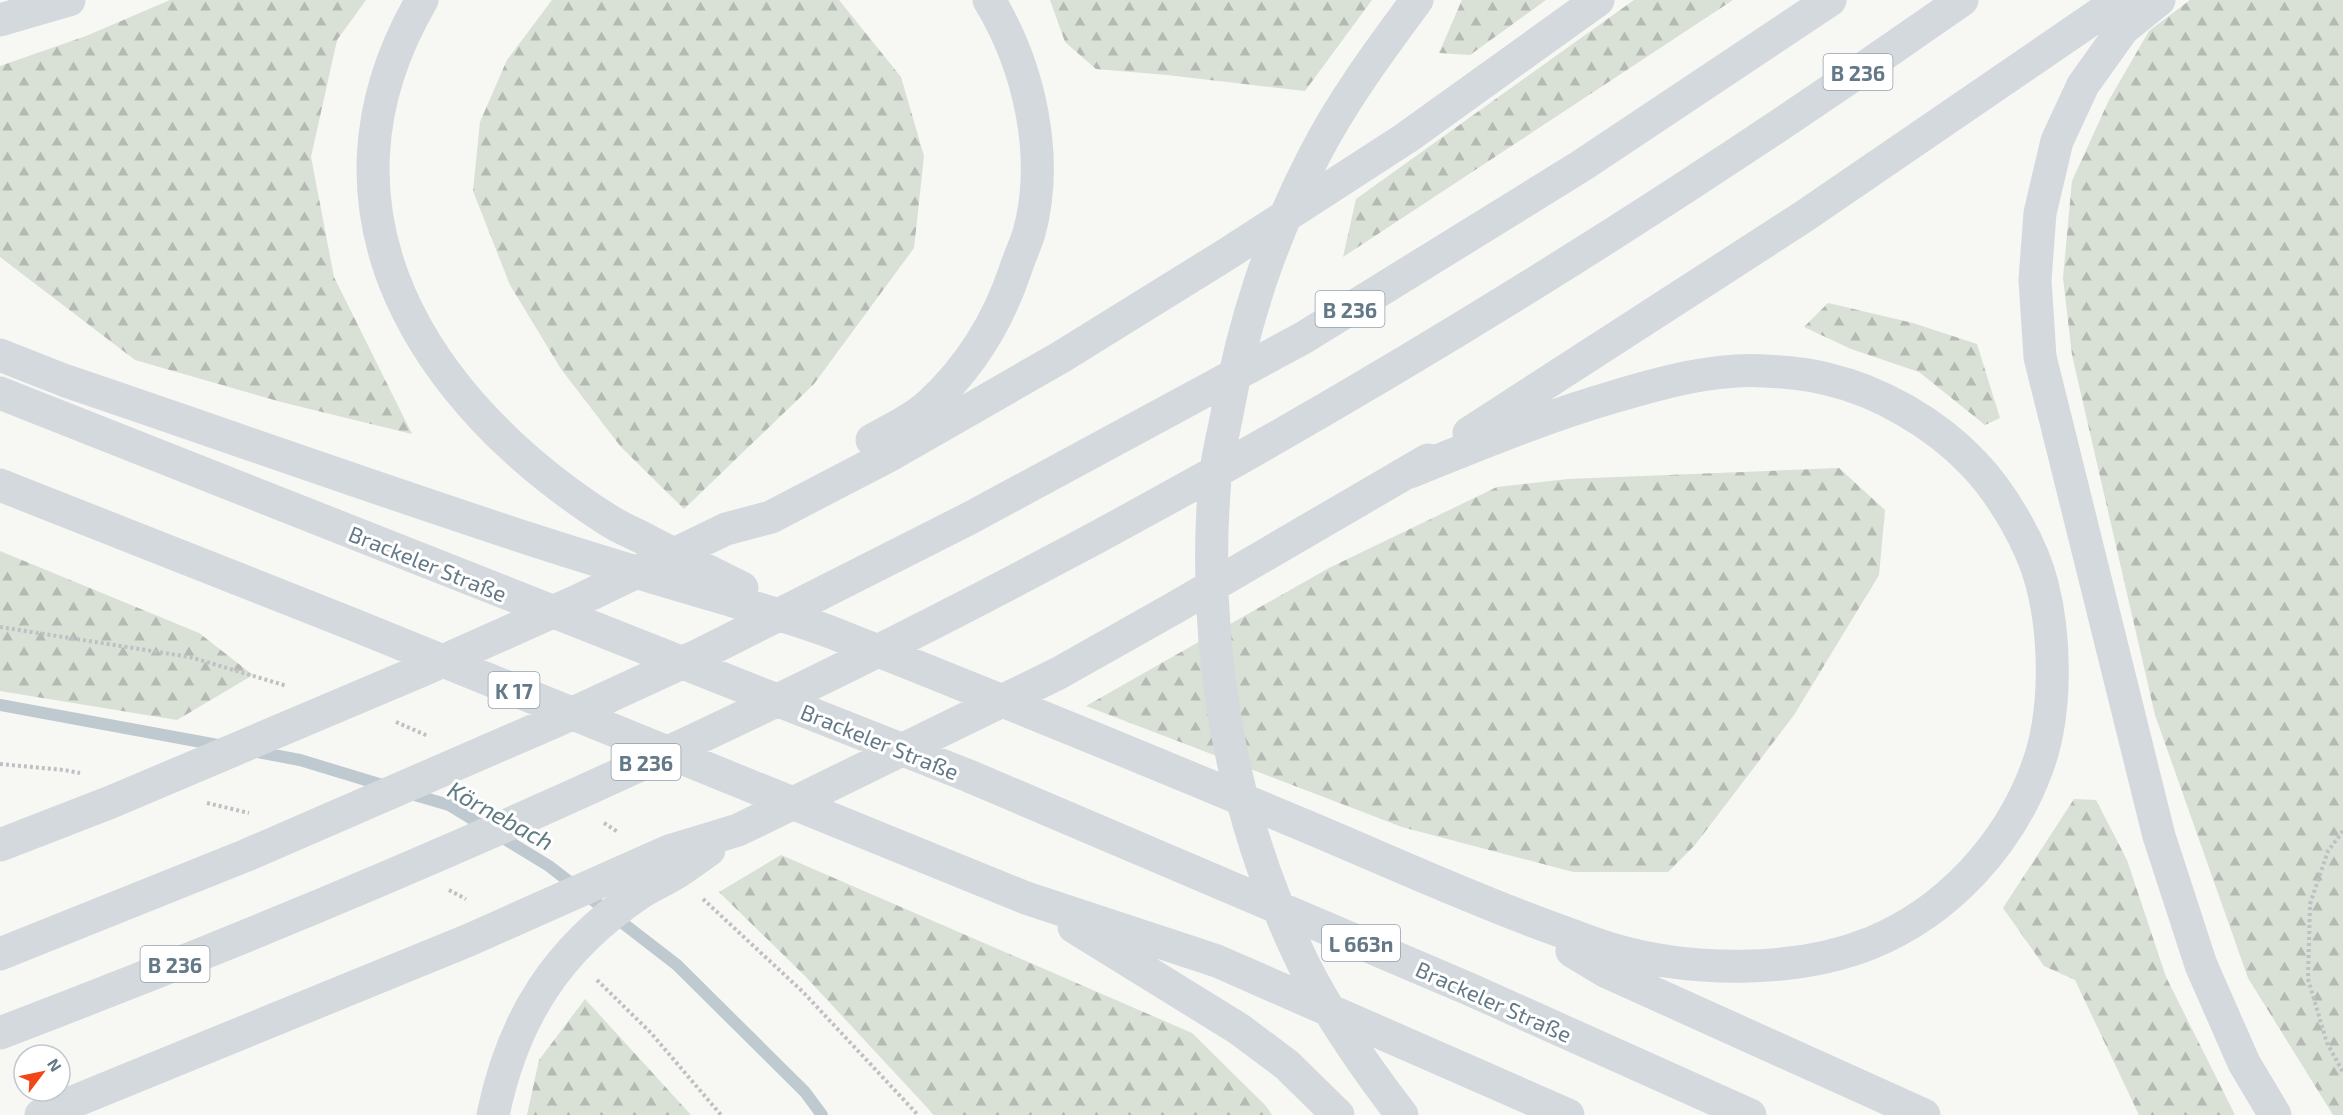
<svg xmlns="http://www.w3.org/2000/svg" width="2343" height="1115" font-family="'Exo 2',sans-serif">
<defs>
<pattern id="forest-firs" width="22" height="20" patternUnits="userSpaceOnUse" patternTransform="scale(1.5)"><rect width="22" height="20" fill="#d9e0d5"/><path d="M5 1l3.5 6h-7zM16 11l3.5 6h-7z" fill="#b4bab3"/></pattern>
</defs>
<rect width="100%" height="100%" fill="#f7f7f4"/>
<path fill="url(#forest-firs)" d="M170 0H366L337 40 311 157 334 277 412 434 281 402 135 360 0 257V66L86 36Z
M552 0H839L901 77 924 156 914 248 814 384 684 509 621 447 561 369 510 285 473 191 480 122 507 60Z
M1050 0H1372L1305 91 1167 75 1096 69 1065 42Z
M1462 0H1546L1470 55 1439 53Z
M1634 0H1733L1343 257 1356 199Z
M2190 0H2343V1115H2333L2248 978 2155 715 2072 355 2063 278 2072 181 2109 100 2149 31Z
M1828 303 1913 323 1977 344 2000 418 1985 425 1919 372 1851 349 1804 327Z
M1839 468 1885 510 1879 575 1794 715 1695 845 1668 872H1573L1402 827 1086 706 1329 568 1497 487 1568 479Z
M0 551 199 633 253 675 177 720 0 691Z
M2074 799 2096 800 2127 860 2166 977 2235 1115H2139L2075 980 2044 966 2003 908Z
M781 855 1192 1033 1266 1106 1272 1115H934L805 976 719 892Z
M585 999 691 1115H527L539 1060Z"/>
<g fill="none" stroke-linecap="round" stroke-linejoin="round">
<path stroke="#becacf" stroke-width="12" d="M0 705 223 746
M252 751 300 760 389 787
M408 793 449 805 549 866 677 965 805 1092 822 1115"/>
<path stroke="#bec1c3" stroke-width="4" stroke-dasharray="3 3" stroke-linecap="butt" d="M0 627 190 657 287 686
M396 722 428 736
M0 764 64 770 80 773
M207 803 249 813
M604 823 618 832
M2343 831 2328 851 2310 904 2308 979 2327 1043 2343 1072
M449 890 466 899
M703 899 803 992 918 1115
M597 980 651 1033 721 1115"/>
<path stroke="#d4d9de" stroke-width="33" d="M422 0C299 211 425 403 608 520 622 529 638 535 652 543 682 558 712 573 742 588
M2159 0 2123 29 2083 85 2057 141 2040 213 2035 280 2040 357 2159 836 2201 965 2244 1063 2275 1115
M0 20 69 0
M0 355 66 381C223 434 379 490 536 541 601 562 665 581 730 600 764 611 800 620 833 633 992 696 1151 761 1308 827 1389 861 1469 898 1552 928 1572 935 1591 943 1611 949 1689 972 1794 974 1871 943 1947 912 2009 845 2037 768 2057 715 2056 638 2042 584 2032 544 2002 493 1973 463 1936 424 1880 391 1827 379 1808 374 1785 372 1766 371 1717 367 1660 383 1613 397 1544 417 1477 445 1410 472
M0 393 969 776 1469 989 1750 1115
M1469 433 1803 217 2120 0
M872 440C891 430 913 419 930 404 969 368 998 321 1015 271 1019 258 1025 246 1029 233 1050 156 1029 66 989 0
M0 485 352 624 1026 898 1217 961 1568 1115
M0 845 111 802 425 669 577 601 726 529 771 517 892 454 1061 357 1227 254 1406 138 1598 0
M1074 927 1239 1029 1287 1065 1338 1115
M1572 951 1607 972 1924 1115
M0 954 247 855 558 720 701 654 970 518 1303 338 1581 166 1830 0
M0 1033C320 911 636 775 941 619 1296 438 1636 229 1962 0
M41 1115 469 940 669 851 738 830 1059 673 1176 607 1428 460
M493 1115C513 1018 557 949 640 893 652 885 667 879 679 871 690 864 699 857 709 850
M1402 1115C1365 1067 1330 1017 1303 963 1230 814 1201 644 1215 479 1217 458 1223 435 1227 414 1244 320 1270 241 1314 156 1342 101 1380 50 1417 0"/>
</g>
<g text-anchor="middle" dominant-baseline="central" stroke-width="6" stroke-linejoin="round" paint-order="stroke">
<g fill="#fff" stroke="#92a1ac" stroke-width="1.5">
<rect x="1823.5" y="54" width="69" height="36" rx="4.5"/>
<rect x="1315.5" y="291" width="69" height="36" rx="4.5"/>
<rect x="488.5" y="672" width="51" height="36" rx="4.5"/>
<rect x="611.5" y="744" width="69" height="36" rx="4.5"/>
<rect x="1322" y="925" width="78" height="36" rx="4.5"/>
<rect x="140.5" y="946" width="69" height="36" rx="4.5"/>
</g>
<g font-size="21" font-weight="bold" fill="#647988">
<text x="1858" y="72">B 236</text>
<text x="1350" y="309">B 236</text>
<text x="514" y="690">K 17</text>
<text x="646" y="762">B 236</text>
<text x="1361" y="943">L 663n</text>
<text x="175" y="964">B 236</text>
</g>
<g font-size="22" fill="#647988" stroke="#fff">
<text transform="translate(428 563) rotate(22)">Brackeler Straße</text>
<text transform="translate(880 741) rotate(22)">Brackeler Straße</text>
<text transform="translate(1494 1001) rotate(24)">Brackeler Straße</text>
</g>
<g font-size="24" font-style="italic" fill="#5f7b83" stroke="#fff">
<text transform="translate(501 815) rotate(29)">Körnebach</text>
</g>
</g>
<g transform="translate(42 1073) rotate(58)"><circle r="28" fill="#ffffff" stroke="#c1c9cf" stroke-width="1.5"/>
<path d="M0-4.5L10 22L0 15L-10 22Z" fill="#f24619"/>
<text y="-9" font-size="16" font-weight="bold" text-anchor="middle" fill="#647988">N</text>
</g>
</svg>
